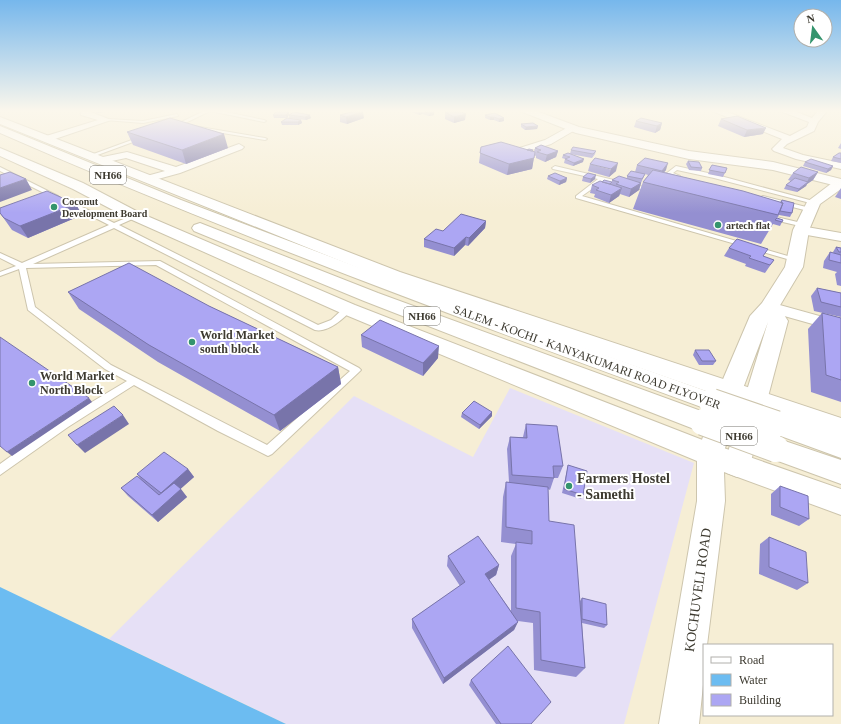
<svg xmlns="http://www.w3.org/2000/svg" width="841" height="724" font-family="'Times New Roman',serif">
<rect width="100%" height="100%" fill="#f6eed5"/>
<path fill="#e6e0f6" d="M510 388 694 463 624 724H286L109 639 354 396 473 457Z"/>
<path fill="#6cbcf1" d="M0 587 286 724H0Z"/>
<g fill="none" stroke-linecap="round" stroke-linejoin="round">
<defs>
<path id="service" d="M204 111H210L175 128 171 127Z
M221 111 264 120 266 121 264 122 210 111Z
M177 114 178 116 143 123 105 120 107 119 143 121Z
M194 126 265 138 267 139 265 140 192 128Z
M140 137 144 138 92 157 88 156Z
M555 166 656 190 653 192 603 181 582 196 798 259 800 260 798 261H794L576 198V196L598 179 553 169 552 168Z
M676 166 717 175 817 202 814 204 714 178 677 170 673 173 680 176V178L667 175V173Z
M0 167 58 196 59 197 54 198 0 171Z
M763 196 814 209 815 210 812 212 761 199V197Z
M66 201H70L114 223 133 215H137V217L119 225 318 325 331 320 345 307H348L352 309C345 318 328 333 315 330L114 228 33 264 160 261 359 368 361 370 359 372 272 454 268 456 218 431 134 385 68 427 0 475V464L60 421 127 381 105 369 28 310 19 269 0 276V272L16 266 0 258V253L22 263 109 225 66 203ZM156 265 350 371 267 445 111 365 35 307 26 268Z
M772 216 806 224 807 225 804 227 770 219 769 218Z"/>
<path id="minor" d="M80 111H88L111 120 49 141H43V137L98 120 81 115Z
M712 111H725L790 136 807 127 809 122 780 111H794L812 118 818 111H827L818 122 814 131 787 144 783 148 803 155 841 163V169L796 159 774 151 772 149 782 139Z
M572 125 575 126V130L551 144 513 156 508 153 510 151 545 140Z
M239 144 244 147 242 149 180 173 147 182 143 181 142 179 143 177 165 171 126 158 102 163 97 160 98 158 127 152 176 167Z
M801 226 841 233V241L796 233 795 230Z
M769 302 841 322V332L763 310 761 307 763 304Z"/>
<path id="tertiary" d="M520 111H536L579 127 689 151 773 162 841 179V187L773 170 689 159 576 133Z
M0 117 400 272 841 418V438L388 280 0 124Z
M0 148 83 183 140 213 355 305 718 446 841 489V515L724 472 725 501 707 645H704V675L699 724H659L697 501V461L341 313 130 219 73 189 0 156Z"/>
<path id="secondary" d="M841 179V189L820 204 809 230 803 267 779 307 788 321 750 465 747 473 737 477 727 473 724 465 768 322 742 391 723 455 719 463 710 466 701 463 697 455 718 391 750 316 762 303 785 267 793 230 807 202 836 180Z"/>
<path id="trunk" d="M0 126 181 200 360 268 720 396 724 402 720 408 712 411 704 408C467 321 231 234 0 133Z
M200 223 378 293 712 415 715 422 712 429 703 432 694 429 364 301 194 231 192 228 194 225Z
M776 414 841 436V458L767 431 764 424 767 417Z
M776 438 841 460V484L767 457 763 449 767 441Z"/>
</defs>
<use href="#service" stroke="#cdc5ad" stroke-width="2"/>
<use href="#minor" stroke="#cdc5ad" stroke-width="2"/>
<use href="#tertiary" stroke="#cdc5ad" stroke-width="2"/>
<use href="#secondary" stroke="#cdc5ad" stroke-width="2"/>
<use href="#trunk" stroke="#cdc5ad" stroke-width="2"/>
<use href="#service" fill="#fff" fill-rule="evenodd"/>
<use href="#minor" fill="#fff" fill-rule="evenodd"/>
<use href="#tertiary" fill="#fff" fill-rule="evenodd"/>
<use href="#secondary" fill="#fff" fill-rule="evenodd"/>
<use href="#trunk" fill="#fff" fill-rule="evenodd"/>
<defs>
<path id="trunk-bridge" d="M712 402 776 424
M703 422 776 449"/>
</defs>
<use href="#trunk-bridge" stroke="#cdc5ad" stroke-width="28" stroke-linecap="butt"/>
<use href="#trunk-bridge" stroke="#fff" stroke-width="26"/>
</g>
<path fill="#948fd1" d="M91 112H90H103L101 113Z
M289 112V114L311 118 306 120 289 118V115L287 118H274L273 115Z
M412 112H434V115L429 116 422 114 419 115Z
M445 112 465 120 454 123 445 119Z
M495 113 504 121 499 122 494 120H490L485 118V115Z
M340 115 364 118 347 124 340 122Z
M721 119 763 134 744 137 718 126Z
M301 120 302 123 298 125H282L281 122Z
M636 121 662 123 660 130 655 133 634 127Z
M521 124 538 126 537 129 525 130 521 127Z
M127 132 228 148 186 164 133 145Z
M841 143V149L838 148Z
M481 147 534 152 535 148 558 151 556 157 545 162 536 158V156L534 155 532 169 507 175 479 163Z
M571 150 596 151 595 154 592 158 570 154Z
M841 153V163L831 161 833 157Z
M563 155 583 162 573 166 564 163 565 159 562 158Z
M688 161 702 168 701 171 689 170 686 164Z
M805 162 833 166 831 170 826 173 803 166Z
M590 164 616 171 609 177 588 171Z
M637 165 666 170 664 172 780 202 782 200 792 213 790 217 779 215 777 218 782 222 780 226 773 224 761 244 633 209 643 182 648 175 645 174 641 183 639 190 629 197 620 194 619 196 609 203 594 197 595 194 590 193 592 185 602 182H612V180L627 178V176L635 172Z
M712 165 727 168 723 177 708 174Z
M818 172 813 180 807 184 806 186 797 192 784 189 786 185 791 181 788 180 793 173Z
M548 176 567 178 566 182 559 185 547 179Z
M583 177 595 179 590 183 582 181Z
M841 188V199L835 197Z
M0 213 82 215 28 238 12 230Z
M486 221 485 228 468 246 465 245 454 256 424 247V239L443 231Z
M836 247 841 248V286L837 285 835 274 837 272 823 268 824 261 830 252 834 254 833 252Z
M729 248 764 257 774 260 765 273 745 266 746 264 724 256Z
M817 288 841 293V317L814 311 811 296Z
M68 292 209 306 338 367 341 384 280 431 158 362 79 309Z
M822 313 841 318V402L811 392 808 329Z
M361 335 438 358 423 376 362 347Z
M695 350 716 361 713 365H699L693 355Z
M492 412V416L479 429 461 417 462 413Z
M526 424 563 466 558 478H554L550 490 548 489 549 521 580 601 582 598 607 625 604 628 582 623 585 668 576 677 534 670 533 623 518 621 514 630 443 684 412 628V619L460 586 447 566 448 556 499 565 496 575 489 580 511 611V556L516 544 501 542 503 497 506 482H509L507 449 510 437H523Z
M568 465 583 495 581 499 562 493 567 470Z
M188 469 194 477 180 489 187 497 158 522 128 496 121 488 141 480 137 474Z
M780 486 809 519 799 526 771 515V494Z
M769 537 808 583 797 590 759 574 760 544Z
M471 680 531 724H496L469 685Z"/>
<path fill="#7874aa" d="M289 112V114L287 118 286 115Z
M363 112 364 118 347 124 346 117Z
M419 112H422V114L419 115Z
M434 112V115L429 116 430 113Z
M466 114 465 120 454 123V117Z
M310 115 311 118 306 120 305 117Z
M490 117H494V120H490Z
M504 118V121L499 122V119Z
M301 120 302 123 298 125V122Z
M662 123 660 130 655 133 657 126Z
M538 126 537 129 525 130 526 127Z
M766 128 763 134 744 137 747 130Z
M224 134 228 148 186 164 182 150Z
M558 151 556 157 545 162 547 155Z
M534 158 532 169 507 175 509 164Z
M584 159 583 162 573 166 574 163Z
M618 163 616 171 609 177 611 169Z
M668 163 666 170 659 178 662 171Z
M833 166 831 170 826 173 828 169Z
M818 172 813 180 807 184 806 186 797 192 799 189 806 184 809 178Z
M596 175 595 179 590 183 591 179Z
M567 178 566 182 559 185 560 181Z
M26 179 32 190 0 202V188Z
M641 183 639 190 629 197 631 189Z
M622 188 619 196 609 203 611 195Z
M76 204 82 215 28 238 20 226Z
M486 221 485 228 468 246 469 238Z
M466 237 465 245 454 256V248Z
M439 346 438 358 423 376V363Z
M338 367 341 384 280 431 274 415Z
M89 398 92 402 12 456 7 452Z
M492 412V416L479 429 480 425Z
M123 415 129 424 85 453 77 445Z
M188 469 194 477 167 501 161 493Z
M181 489 187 497 158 522 152 515Z
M499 565 496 575 482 584 485 574Z
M518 622 514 630 443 684 444 678Z"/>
<path fill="#aca6f3" stroke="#7874aa" d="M276 112H289L286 115H273Z
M294 112 310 115 305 117 289 115Z
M351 112H363L346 117 340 115Z
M425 112H434L430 113Z
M445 112H461L466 114 454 117Z
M495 113 504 118 499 119 494 117H490L485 115Z
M737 116 766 128 747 130 721 119Z
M170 118 224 134 182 150 127 132Z
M287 118 301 120 298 122H281Z
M641 118 662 123 657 126 636 121Z
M533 123 538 126 526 127 521 124Z
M501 142 535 152 534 158 509 164 480 153 481 147Z
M541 145 558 151 547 155 537 152 541 150 535 148Z
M573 147 596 151 593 154 571 150Z
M529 149 533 150 532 151 527 150Z
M568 153 584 159 574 163 565 159 570 157 563 155Z
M839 153H841V159L833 157Z
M595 158 618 163 611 169 590 164Z
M645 158 668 163 662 171 637 165Z
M811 159 833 166 828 169 805 162Z
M688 161 699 162 702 168 691 167Z
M712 165 727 168 725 173 709 170Z
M801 167 818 172 809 178 793 173Z
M653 170 743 191 783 203 778 215 643 182Z
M631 171 645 174 642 179 627 176Z
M10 172 26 179 0 188V175Z
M555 173 567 178 560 181 548 176Z
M588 173 596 175 591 179 583 177Z
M619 176 641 183 631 189 616 184 619 182 612 180Z
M795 178 808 182 799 189 786 185Z
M604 180 612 182 610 184 602 182Z
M600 181 622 188 611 195 596 190 599 188 592 185Z
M47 191 76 204 20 226 4 218 0 213V208Z
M782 200 794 203 792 213 780 211 783 203H781Z
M461 214 486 221 469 238 466 237 454 248 424 239 436 229 443 231Z
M777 218 783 220 782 222 775 220Z
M737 239 768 249 763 256 774 260 770 265 749 258 751 256 729 248Z
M836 247 841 248V252H839Z
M830 252 841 255V263L829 260Z
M129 263 209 306 338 367 274 415 149 345 68 292Z
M817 288 841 293V307L821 302Z
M822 313 841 318V380L826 375Z
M380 320 439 346 423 363 361 335Z
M0 337 89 398 7 452 0 446Z
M695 350H709L716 361H702Z
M474 401 492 412 480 425 462 413Z
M114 406 123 415 77 445 68 435Z
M526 424 557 426 563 466H553L554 478 512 475 510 437 527 438Z
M164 452 188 469 161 493 137 474Z
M568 465 587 471 583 495 564 489Z
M137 476 159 495 174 483 181 489 152 515 121 488Z
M506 482 548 487 549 521 574 525 585 668 541 660 540 612 516 608V542L532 544V531L506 527Z
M780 486 808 496 809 519 780 507Z
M478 536 499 565 485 574 518 622 444 678 412 619 465 582 448 556Z
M769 537 806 552 808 583 769 567Z
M582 598 606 604 607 625 582 619Z
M508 646 551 702 531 724H501L471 680Z"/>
<linearGradient id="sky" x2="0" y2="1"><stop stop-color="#76b7ec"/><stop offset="0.52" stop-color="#fbf7ec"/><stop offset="1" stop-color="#fbf7ec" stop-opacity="0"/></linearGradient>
<rect width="841" height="213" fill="url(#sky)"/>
<g fill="#34946d" stroke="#fff" stroke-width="1.5">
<circle cx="54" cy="207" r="4"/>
<circle cx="718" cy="225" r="4"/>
<circle cx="192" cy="342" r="4"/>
<circle cx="32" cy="383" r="4"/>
<circle cx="569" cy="486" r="4"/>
</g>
<g text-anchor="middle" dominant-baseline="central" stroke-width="4" stroke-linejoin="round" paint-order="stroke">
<g font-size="10" font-weight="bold" fill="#3d3a30" stroke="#fff" text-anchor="start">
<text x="62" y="201">Coconut<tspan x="62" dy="12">Development Board</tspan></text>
<text x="726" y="225">artech flat</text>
</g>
<g fill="#fff" stroke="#77756e" stroke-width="1">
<rect x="90" y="166" width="36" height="18" rx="3"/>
<rect x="404" y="307" width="36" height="18" rx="3"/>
<rect x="721" y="427" width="36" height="18" rx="3"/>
</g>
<g font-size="11" font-weight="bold" fill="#3d3a30">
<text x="108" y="175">NH66</text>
<text x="422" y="316">NH66</text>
<text x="739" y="436">NH66</text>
</g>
<g font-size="12" font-weight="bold" fill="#3d3a30" stroke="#fff" text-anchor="start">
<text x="200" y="335">World Market<tspan x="200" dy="14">south block</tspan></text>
<text x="40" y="376">World Market<tspan x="40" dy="14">North Block</tspan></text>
</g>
<g font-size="12" fill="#3d3a30" stroke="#fff">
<text transform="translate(587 357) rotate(20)">SALEM - KOCHI - KANYAKUMARI ROAD FLYOVER</text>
</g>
<g font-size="14" font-weight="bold" fill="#3d3a30" stroke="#fff" text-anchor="start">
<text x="577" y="478">Farmers Hostel<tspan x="577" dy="16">- Samethi</tspan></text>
</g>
<g font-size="14" fill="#3d3a30" stroke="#fff">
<text transform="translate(698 590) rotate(-82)">KOCHUVELI ROAD</text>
</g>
</g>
<rect x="703" y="644" width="130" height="72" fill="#ffffff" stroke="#b1b0ac"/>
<rect x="711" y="657" width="20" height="6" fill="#ffffff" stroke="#b1b0ac"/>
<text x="739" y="664" font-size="12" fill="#3d3a30">Road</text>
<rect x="711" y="674" width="20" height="12" fill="#6cbcf1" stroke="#b1b0ac"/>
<text x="739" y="684" font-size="12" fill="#3d3a30">Water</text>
<rect x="711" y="694" width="20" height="12" fill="#aca6f3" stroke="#b1b0ac"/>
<text x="739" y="704" font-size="12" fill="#3d3a30">Building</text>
<g transform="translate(813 28) rotate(346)"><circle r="19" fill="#ffffff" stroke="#b1b0ac"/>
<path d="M0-3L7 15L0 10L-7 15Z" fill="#34946d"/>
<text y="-6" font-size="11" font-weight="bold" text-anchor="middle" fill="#3d3a30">N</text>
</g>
</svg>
